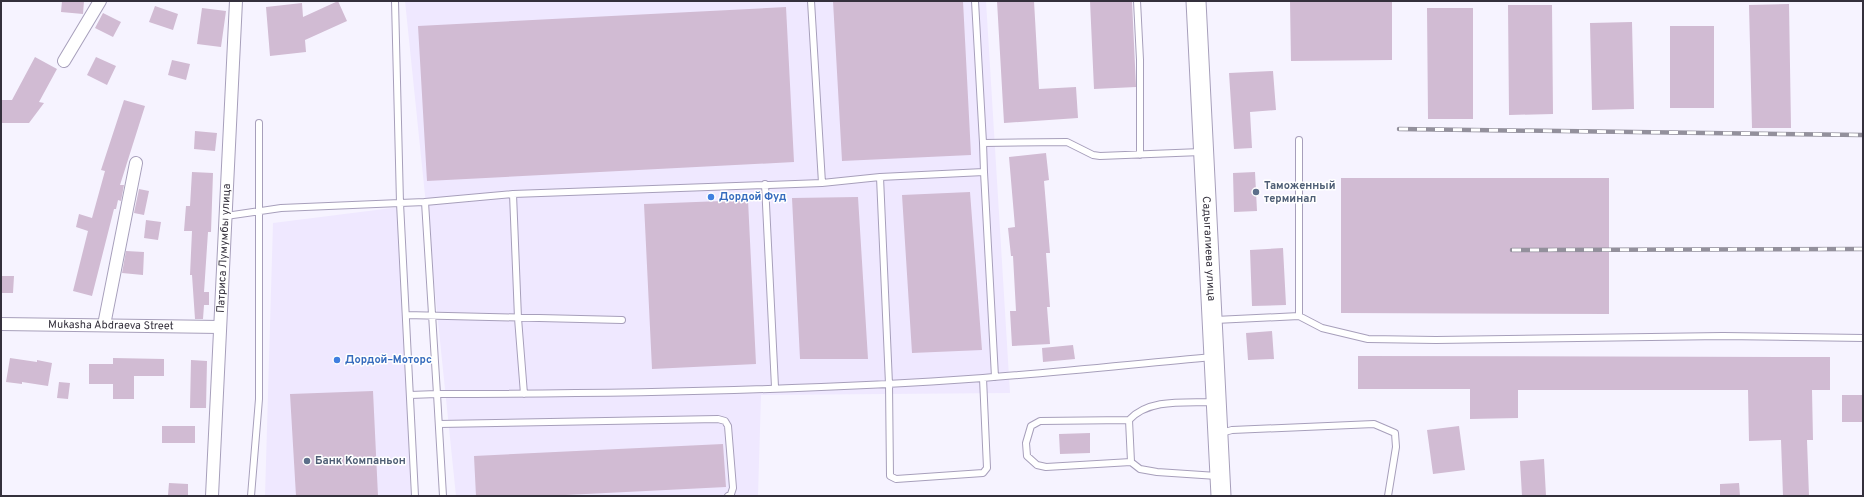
<svg xmlns="http://www.w3.org/2000/svg" width="1864" height="497" font-family="Overpass,sans-serif">
<rect width="100%" height="100%" fill="#f6f3ff"/>
<path fill="#efe8ff" d="M405 1H986L1010 393 761 395 758 496H456Z
M400 207 411 496H265L273 223Z"/>
<path fill="#d1bbd3" d="M62 1H84L83 14 61 12Z
M338 1 347 21 305 40 306 52 270 56 266 7 302 3 303 17Z
M833 1H963L971 155 842 161Z
M997 1H1034L1039 89 1076 87 1078 118 1004 123Z
M1090 1H1132L1136 87 1094 89Z
M1290 1H1392V60L1291 61Z
M1789 4 1791 128H1752L1749 5Z
M1508 5H1552L1553 114 1509 115Z
M155 6 178 14 173 30 149 22Z
M786 7 794 162 427 181 418 26Z
M202 8 226 11 221 47 197 44Z
M1427 8H1473V119H1428Z
M103 13 121 22 113 37 95 28Z
M1632 22 1634 109 1592 110 1590 23Z
M1670 26H1714V108H1670Z
M35 57 57 69 39 102 44 103 29 123H1V100H12Z
M96 57 116 66 107 85 87 75Z
M172 60 190 64 186 80 168 75Z
M1273 71 1276 110 1250 112 1252 148 1234 149 1229 73Z
M124 100 145 106 120 185H124L121 201 118 200 116 209H114L92 296 73 291 88 231 76 227 79 214 92 218 105 171 101 170Z
M195 131 217 133 215 151 194 149Z
M1046 153 1049 180 1044 181 1050 253H1046L1050 307H1047L1050 344 1012 346 1010 311H1016L1013 256H1011L1008 228 1015 227 1009 157Z
M192 172 213 173 211 232H208L204 292H209V305H204L203 319H195L192 275H190L192 231H184L186 206H190Z
M1255 172 1257 211 1234 212 1233 173Z
M1341 178H1609V314L1341 313Z
M139 189 149 191 144 215 134 213Z
M970 192 982 350 912 353 902 195Z
M858 197 868 359H800L792 198Z
M748 200 756 364 652 369 644 204Z
M146 220 161 222 158 240 144 238Z
M1283 248 1286 305 1252 306 1250 250Z
M126 251 144 252 143 275 122 273Z
M1 276H14L13 293H1Z
M1272 331 1274 359 1248 360 1246 333Z
M1073 345 1075 359 1043 362 1042 348Z
M1358 356 1830 357V390H1812L1813 440H1807L1809 496H1783L1781 440 1749 441 1748 390H1518V418L1470 419V389H1358Z
M10 358 37 362V360L52 363 48 386 22 382V384L6 382Z
M113 358 164 359V376H134V399H113V384H89V364H113Z
M191 360 207 361 206 408H190Z
M59 382 70 383 68 399 57 398Z
M373 391 378 496H296L290 394Z
M1842 395H1863V422H1842Z
M162 426H195V443H162Z
M1459 426 1465 470 1433 474 1427 430Z
M1090 433V453L1060 454 1059 434Z
M723 444 726 487 546 496H476L474 456Z
M1544 459 1546 496H1522L1520 461Z
M169 483 188 484V496L168 495Z
M1739 483 1740 496H1720V484Z"/>
<g fill="none" stroke-linecap="round" stroke-linejoin="round">
<defs>
<path id="service" d="M811 1 822 183
M975 1 983 143
M1137 1 1140 60V155
M1299 140V316
M984 172 983 143 1067 142 1093 155 1100 156 1201 152
M880 177 889 384 890 476 896 479 983 473 987 468 983 378
M765 184 775 387
M513 194 518 318 524 394
M226 216 281 208 400 203 395 1
M406 315 622 320
M1215 320 1299 316 1322 328 1368 339 1436 340 1723 336 1863 338
M410 395 437 394 425 202 513 194 822 183 880 177 984 172 995 377
M1214 402C1186 403 1149 398 1129 420L1131 462 1140 469 1157 472 1217 476
M1129 420 1040 421 1031 426 1026 443 1027 456 1037 465 1046 467 1131 462
M439 424 718 419 725 421 728 426 733 488 731 494 728 496
M1221 433 1232 430 1374 424 1395 433 1396 447 1388 496
M251 496 259 399V123
M415 496 400 203 425 202
M443 496 437 394C618 394 802 391 983 378 1059 372 1135 364 1212 357"/>
<g id="minor">
<path d="M64 61 100 1"/>
<path id="s1" d="M1 324 220 327"/>
<path d="M104 325 136 163"/>
<path id="s2" d="M212 496 236 1"/>
</g>
<g id="primary">
<path id="s3" d="M1196 1 1221 496"/>
</g>
</defs>
<use href="#service" stroke="#a79fbb" stroke-width="8"/>
<use href="#minor" stroke="#a79fbb" stroke-width="14"/>
<use href="#primary" stroke="#a79fbb" stroke-width="21"/>
<use href="#service" stroke="#fff" stroke-width="6"/>
<use href="#minor" stroke="#fff" stroke-width="12"/>
<use href="#primary" stroke="#fff" stroke-width="19"/>
<defs>
<path id="rail" d="M1399 129 1863 135
M1512 250 1863 249"/>
</defs>
<use href="#rail" stroke="#93909c" stroke-width="4.5"/>
<use href="#rail" stroke="#fff" stroke-width="3" stroke-dasharray="9" stroke-linecap="butt"/>
</g>
<g fill="#5c6f8a" stroke="#fff" stroke-width="1.5">
<circle cx="1256" cy="192" r="4"/>
<circle cx="307" cy="461" r="4"/>
</g>
<g fill="#3f7fe0" stroke="#fff" stroke-width="1.5">
<circle cx="711" cy="197" r="4"/>
<circle cx="337" cy="360" r="4"/>
</g>
<g text-anchor="middle" dominant-baseline="central" stroke-width="3" stroke-linejoin="round" paint-order="stroke">
<g font-size="11" font-weight="bold" fill="#4e5e75" stroke="#fff" text-anchor="start">
<text x="1264" y="186">Таможенный<tspan x="1264" dy="13">терминал</tspan></text>
<text x="315" y="461">Банк Компаньон</text>
</g>
<g font-size="11" font-weight="bold" fill="#366cbe" stroke="#fff" text-anchor="start">
<text x="719" y="197">Дордой Фуд</text>
<text x="345" y="360">Дордой–Моторс</text>
</g>
<g font-size="11" fill="#34303c" stroke="#fff">
<text stroke="none"><textPath href="#s2" startOffset="248">Патриса Лумумбы улица</textPath></text>
<text stroke="none"><textPath href="#s3" startOffset="248">Садыгалиева улица</textPath></text>
<text stroke="none"><textPath href="#s1" startOffset="110">Mukasha Abdraeva Street</textPath></text>
</g>
</g>
<rect width="1864" height="497" fill="none" stroke="#34303c" stroke-width="4"/>
</svg>
